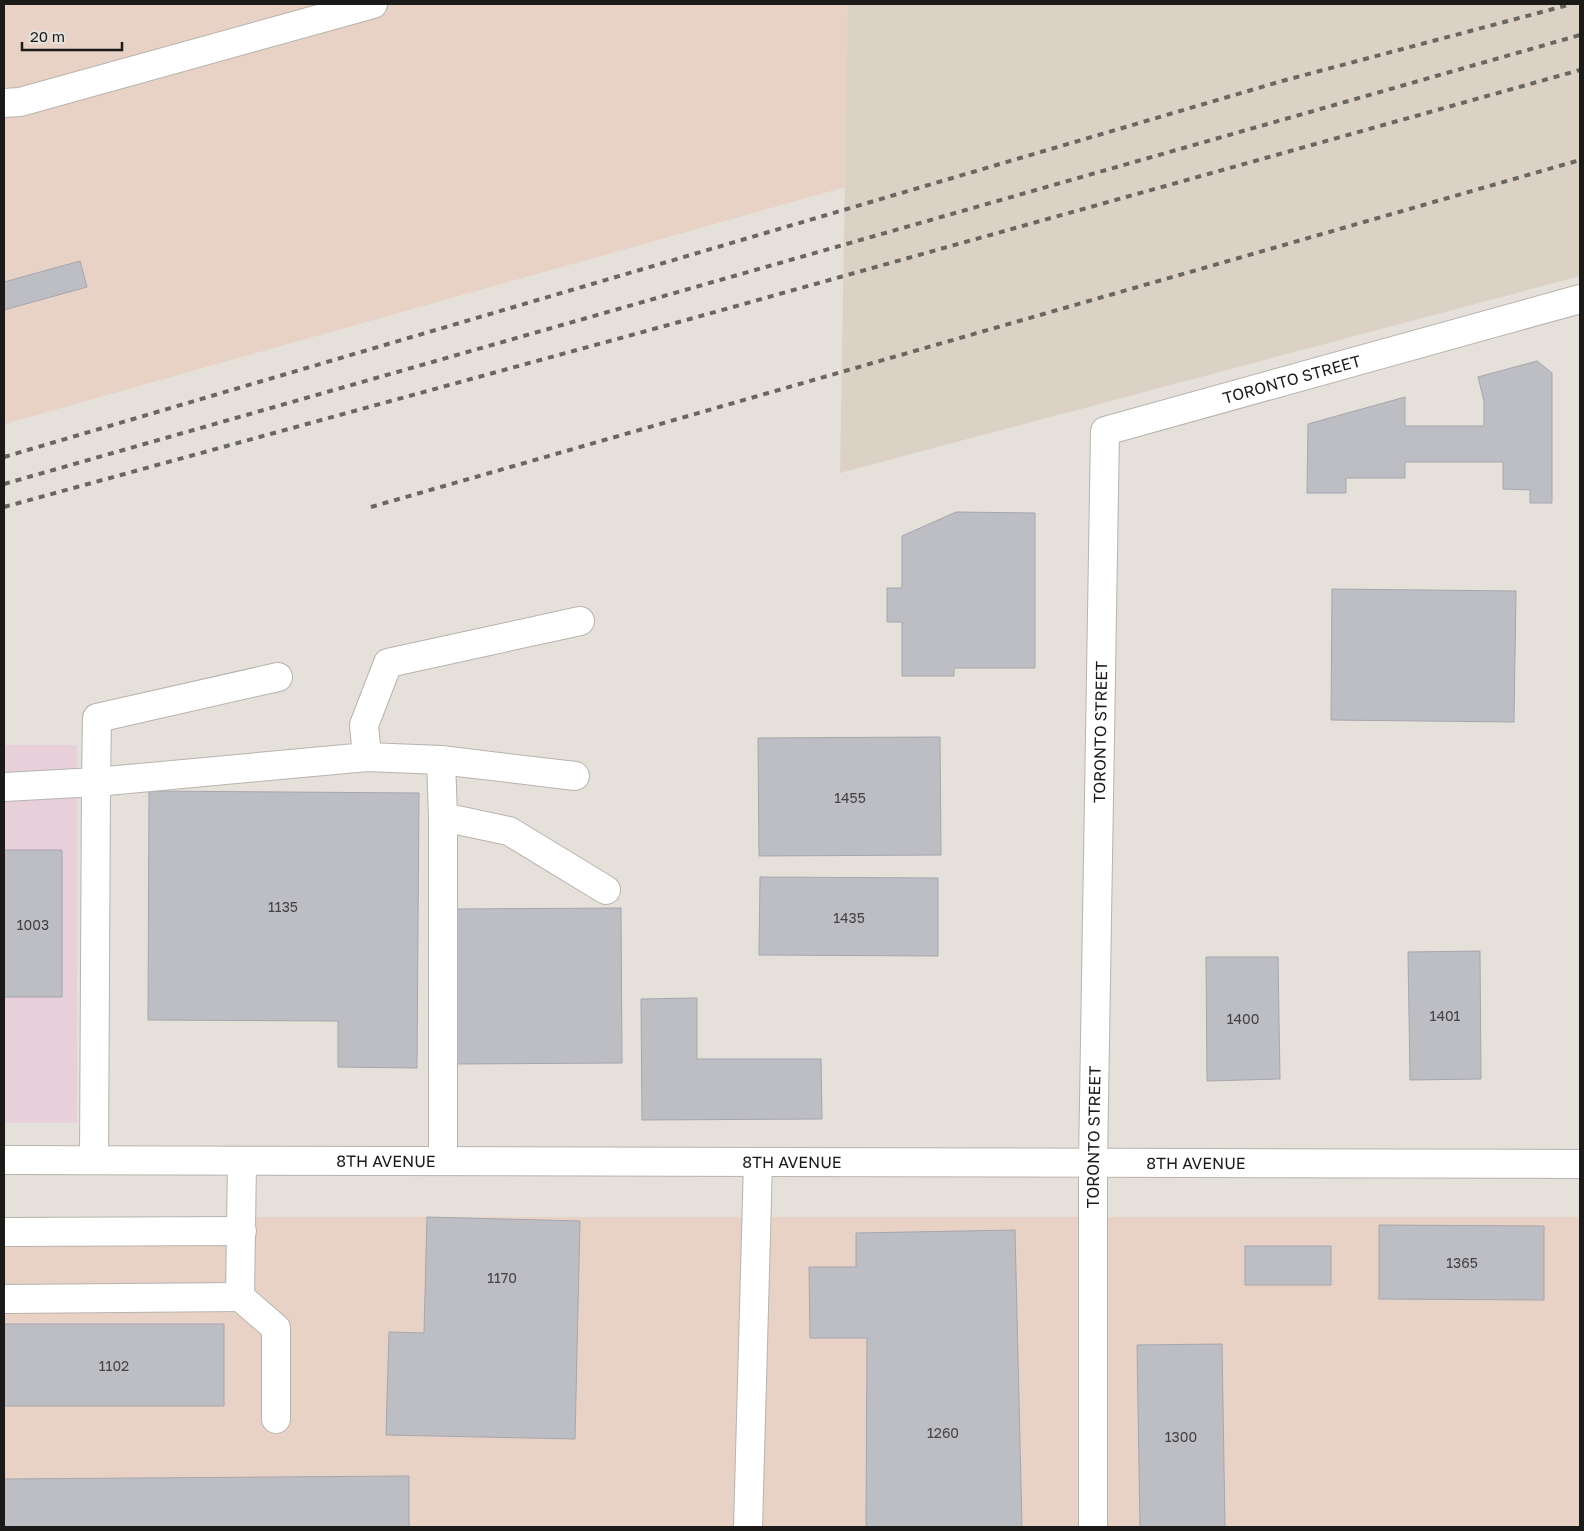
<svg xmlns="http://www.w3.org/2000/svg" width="1584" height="1531" font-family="'Golos Text',sans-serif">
<rect width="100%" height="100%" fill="#e5e0d9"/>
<path fill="#e7d0da" d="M4 745H77V1123H4Z"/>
<path fill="#e8d2c6" d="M4 4H1496L4 424Z
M4 1217H1580V1527H4Z"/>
<path fill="#dbd2c5" d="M848 4H1580V276L840 473Z"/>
<path fill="#bdbdc4" stroke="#a6a6ad" d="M80 261 87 287 4 310V282Z
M1537 361 1552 373V503H1530V490L1503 489V462H1405V478H1346V493H1307L1308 424 1405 397V426H1484V401L1478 377Z
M956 512 1035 513V668H954V676H902V622H887V588H902V536Z
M1332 589 1516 591 1514 722 1331 720Z
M940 737 941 855 759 856 758 738Z
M149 791 419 793 417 1068 338 1067V1021L148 1020Z
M4 850H62V997H4Z
M760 877 938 878V956L759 955Z
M621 908 622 1063 454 1064 453 909Z
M1480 951 1481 1079 1410 1080 1408 952Z
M1206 957H1278L1280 1079 1207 1081Z
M697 998V1059H821L822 1119 642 1120 641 999Z
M427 1217 580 1221 575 1439 386 1435 389 1332 424 1333Z
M1379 1225 1544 1226V1300L1379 1299Z
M1015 1230 1022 1527H866L867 1338H810L809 1267H856V1233Z
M1245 1246H1331V1285H1245Z
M4 1324H224V1406H4Z
M1222 1344 1225 1527H1140L1137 1345Z
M409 1476V1527H4V1479Z"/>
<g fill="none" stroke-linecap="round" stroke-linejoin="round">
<defs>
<g id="minor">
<path d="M4 103 20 102 373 4"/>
<path d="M278 677 97 718 96 782 367 757 441 760 443 817V1161"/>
<path d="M367 757 364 725 388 663 580 621"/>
<path d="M441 760 575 776"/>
<path d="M4 787 96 782 94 1160"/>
<path d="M443 817 509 831 606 890"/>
<path id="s1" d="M4 1160 1580 1164"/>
<path d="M242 1161 240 1297 276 1328V1419"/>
<path d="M4 1232 242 1231"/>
<path d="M4 1299 240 1297"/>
<path d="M748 1527 758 1162"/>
<path id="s2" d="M1093 1527V1163L1105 431 1580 299"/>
</g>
</defs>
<use href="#minor" stroke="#b8b3ad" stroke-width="30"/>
<use href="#minor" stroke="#fff" stroke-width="28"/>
<path stroke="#6a6763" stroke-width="4" stroke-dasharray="6 6" stroke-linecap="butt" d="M4 457 1282 81 1572 4
M4 484 1580 35
M4 507 690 319 1580 70
M371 507 1580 160"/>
</g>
<g text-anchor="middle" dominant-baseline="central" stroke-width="4" stroke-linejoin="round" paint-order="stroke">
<g font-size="14" fill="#444343">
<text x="850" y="797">1455</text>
<text x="283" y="906">1135</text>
<text x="849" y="917">1435</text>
<text x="33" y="924">1003</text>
<text x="1445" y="1015">1401</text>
<text x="1243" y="1018">1400</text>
<text x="1462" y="1262">1365</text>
<text x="502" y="1277">1170</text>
<text x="114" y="1365">1102</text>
<text x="943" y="1432">1260</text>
<text x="1181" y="1436">1300</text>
</g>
<g font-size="16" fill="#1b1a18" stroke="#e5e0d9">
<text stroke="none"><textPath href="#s2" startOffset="1290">TORONTO STREET</textPath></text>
<text stroke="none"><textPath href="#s2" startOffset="795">TORONTO STREET</textPath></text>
<text stroke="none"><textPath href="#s2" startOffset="390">TORONTO STREET</textPath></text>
<text stroke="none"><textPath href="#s1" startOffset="382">8TH AVENUE</textPath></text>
<text stroke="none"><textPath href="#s1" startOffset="788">8TH AVENUE</textPath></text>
<text stroke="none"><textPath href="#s1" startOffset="1192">8TH AVENUE</textPath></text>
</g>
</g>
<rect width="1584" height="1531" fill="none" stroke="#1b1a18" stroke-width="10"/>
<path d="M22 42v8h100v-8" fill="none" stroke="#1b1a18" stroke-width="2.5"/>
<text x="30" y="42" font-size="15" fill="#1b1a18" stroke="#e5e0d9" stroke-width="4" paint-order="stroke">20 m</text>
</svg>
